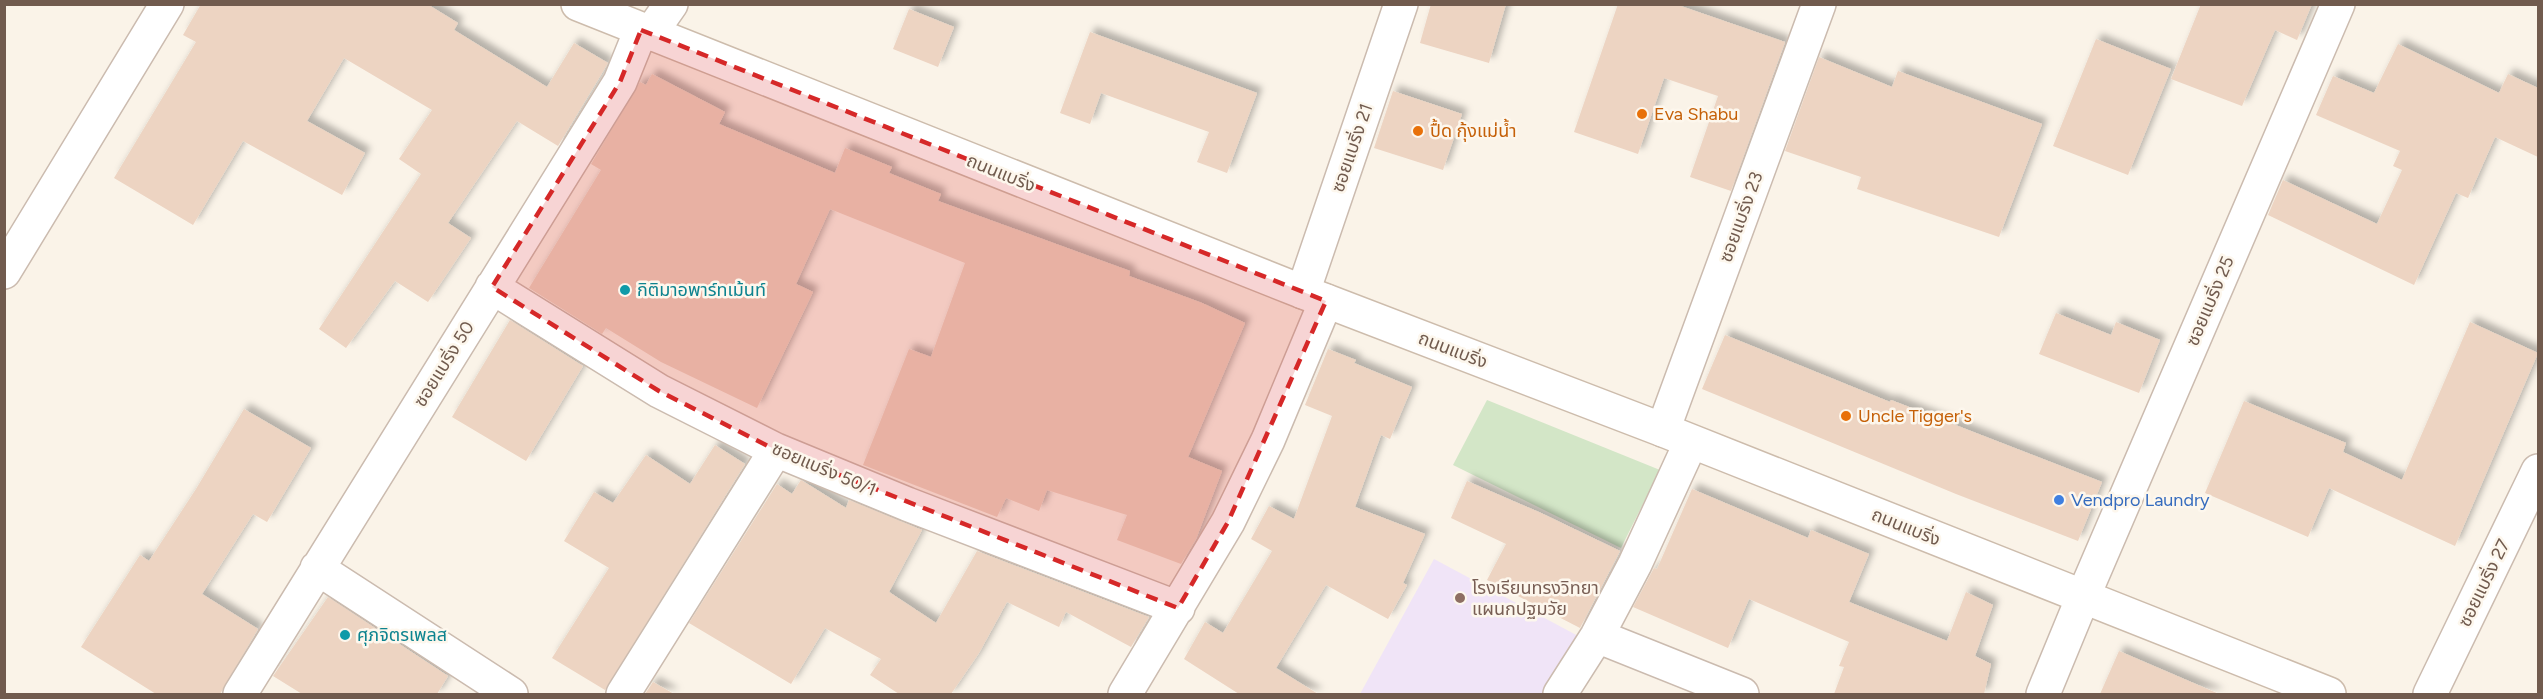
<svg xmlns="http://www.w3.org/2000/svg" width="2543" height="699" font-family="Figtree,'Noto Sans Thai',sans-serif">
<defs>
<filter id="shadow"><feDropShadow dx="5.5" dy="-5.5" stdDeviation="3" flood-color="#0004"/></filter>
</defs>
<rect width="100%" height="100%" fill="#faf3e8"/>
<path fill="#f0e4f7" d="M1434 559 1580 637 1548 694H1360Z"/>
<path fill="#d3e6c7" d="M1487 400 1660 470 1621 548 1453 465Z"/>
<path fill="#edd4c2" filter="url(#shadow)" d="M201 4H427L458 23 454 30 547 87 574 43 608 63 558 146 517 121 448 223 471 238 428 302 395 281 346 348 319 329 421 174 399 159 432 110 344 58 307 121 365 153 342 195 243 141 193 225 114 178 196 42 183 35Z
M1431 4H1506L1489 63 1420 43Z
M1618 4H1675L1785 42 1731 191 1690 177 1718 96 1664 78 1638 154 1574 132Z
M2201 4H2312L2297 40 2275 30 2242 106 2171 79Z
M909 9 954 27 938 67 893 49Z
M1090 32 1257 93 1227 173 1197 162 1209 132 1101 93 1090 124 1060 113Z
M2096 39 2171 69 2128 175 2053 146Z
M2398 44 2499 93 2508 74 2538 88V157L2495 137 2468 198 2456 193 2414 285 2268 215 2283 180 2377 224 2402 170 2393 166 2400 151 2316 115 2333 76 2374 93Z
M1819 57 1892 87 1898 71 2042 124 1999 237 1857 189 1861 177 1785 151Z
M652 74 725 112 719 124 835 173 845 148 892 167 889 173 941 194 938 201 1130 271 1129 276 1202 303 1245 323 1188 457 1222 471 1196 539 1181 564 1117 540 1127 515 1047 490 1039 511 1006 498 997 517 863 465 909 349 931 357 965 263 830 209 796 284 813 292 757 408 661 362 606 328 602 334 529 288 601 170 591 164 640 82 646 85Z
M1393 91 1462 114 1443 170 1374 148Z
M2056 313 2111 335 2116 322 2160 340 2139 393 2039 354Z
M510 320 583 366 526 461 452 417Z
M2470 322 2538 353 2455 546 2329 488 2308 537 2205 493 2244 401 2346 443 2343 452 2402 480Z
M1725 335 1890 402 1891 400 2102 482 2078 541 1956 494 1702 389Z
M1328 349 1356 360 1354 363 1412 387 1390 439 1381 435 1355 507 1425 534 1403 583 1407 585 1388 619 1326 585 1276 668 1318 694H1239L1184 659 1205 622 1223 633 1272 551 1251 539 1269 506 1294 519 1332 416 1305 405Z
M244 409 311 448 267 522 253 514 202 594 258 629 220 694H156L81 647 140 555 149 561 196 489Z
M715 445 745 464 605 690 552 658 609 568 564 541 594 492 613 503 646 455 690 484Z
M801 480 846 508 849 500 922 530 889 592 936 623 977 551 1149 617 1131 647 1066 612 1059 627 1007 602 979 653 951 694H899L870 675 881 659 825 628 791 684 689 623 777 484 792 494Z
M1467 481 1541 513 1620 551 1580 628 1487 580 1506 544 1451 518Z
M1692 489 1808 538 1811 530 1869 554 1849 602 1947 641 1966 592 1993 605 1975 656 1991 664 1984 694H1834L1844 667 1839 666 1849 642 1749 599 1728 648 1633 607 1654 568 1657 569Z
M328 597 448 676 437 694H302L273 676Z
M2119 651 2219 694H2100Z
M653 682 674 694H645Z"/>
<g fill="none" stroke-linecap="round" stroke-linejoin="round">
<defs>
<path id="street" d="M650 34 671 4
M4 272 167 4
M492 287 659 391 776 450 907 504 1178 608
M1303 292 1401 4
M1663 430 1819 4
M317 568 511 694
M1597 636 1742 694
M240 694 620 82 641 30
M623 694 776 450
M1125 694 1228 522 1268 440 1326 301
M1560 694 1597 636 1635 564 1691 442
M2043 694 2083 597 2338 4
M2430 694 2538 471"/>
<path id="secondary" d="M578 4 1303 292 1663 430 2329 694"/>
</defs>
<use href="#street" stroke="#cbbbaf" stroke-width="36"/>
<use href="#secondary" stroke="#cdbcac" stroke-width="36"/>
<use href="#street" stroke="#fff" stroke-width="33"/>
<use href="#secondary" stroke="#fff" stroke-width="33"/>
</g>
<path fill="#d62828" fill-opacity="0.2" stroke="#d62828" stroke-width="4.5" stroke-dasharray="12 8" stroke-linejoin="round" d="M641 30 1326 301 1228 522 1178 608 776 450 659 391 492 287 620 82Z"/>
<g fill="#e8710a" stroke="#fdf7ed" stroke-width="2">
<circle cx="1642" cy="114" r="6"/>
<circle cx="1418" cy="131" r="6"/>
<circle cx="1846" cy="416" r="6"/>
</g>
<g fill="#0f9aa8" stroke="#fdf7ed" stroke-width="2">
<circle cx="625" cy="290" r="6"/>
<circle cx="345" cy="635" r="6"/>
</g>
<circle fill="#3f7fe0" stroke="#fdf7ed" stroke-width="2" cx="2059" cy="500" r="6"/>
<circle fill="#8d6e63" stroke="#fdf7ed" stroke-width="2" cx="1460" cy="598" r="6"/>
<g text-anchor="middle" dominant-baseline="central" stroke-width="5" stroke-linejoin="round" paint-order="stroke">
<g font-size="18" fill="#c56008" stroke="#fdf7ed" text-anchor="start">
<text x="1654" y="114">Eva Shabu</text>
<text x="1430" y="131">ปื้ด กุ้งแม่น้ำ</text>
<text x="1858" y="416">Uncle Tigger's</text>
</g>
<g font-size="18" fill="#715b4e" stroke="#fdf7ed">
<text transform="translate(1352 148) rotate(-71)">ซอยแบริ่ง 21</text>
<text transform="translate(1001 173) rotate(22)">ถนนแบริ่ง</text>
<text transform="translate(1741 217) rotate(-70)">ซอยแบริ่ง 23</text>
<text transform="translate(2210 301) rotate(-67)">ซอยแบริ่ง 25</text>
<text transform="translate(1453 350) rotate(21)">ถนนแบริ่ง</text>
<text transform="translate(444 364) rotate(-58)">ซอยแบริ่ง 50</text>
<text transform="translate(824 469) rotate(23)">ซอยแบริ่ง 50/1</text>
<text transform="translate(1906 527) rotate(22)">ถนนแบริ่ง</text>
<text transform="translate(2484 583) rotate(-64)">ซอยแบริ่ง 27</text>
</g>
<g font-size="18" fill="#0d838f" stroke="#fdf7ed" text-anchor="start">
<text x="637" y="290">กิติมาอพาร์ทเม้นท์</text>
<text x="357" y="635">ศุภจิตรเพลส</text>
</g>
<g font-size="18" fill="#366cbe" stroke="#fdf7ed" text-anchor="start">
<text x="2071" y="500">Vendpro Laundry</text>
</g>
<g font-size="18" fill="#785e54" stroke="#fdf7ed" text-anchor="start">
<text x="1472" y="588">โรงเรียนทรงวิทยา<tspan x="1472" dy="21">แผนกปฐมวัย</tspan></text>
</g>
</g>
<rect width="2543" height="699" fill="none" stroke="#715b4e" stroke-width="12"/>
</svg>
